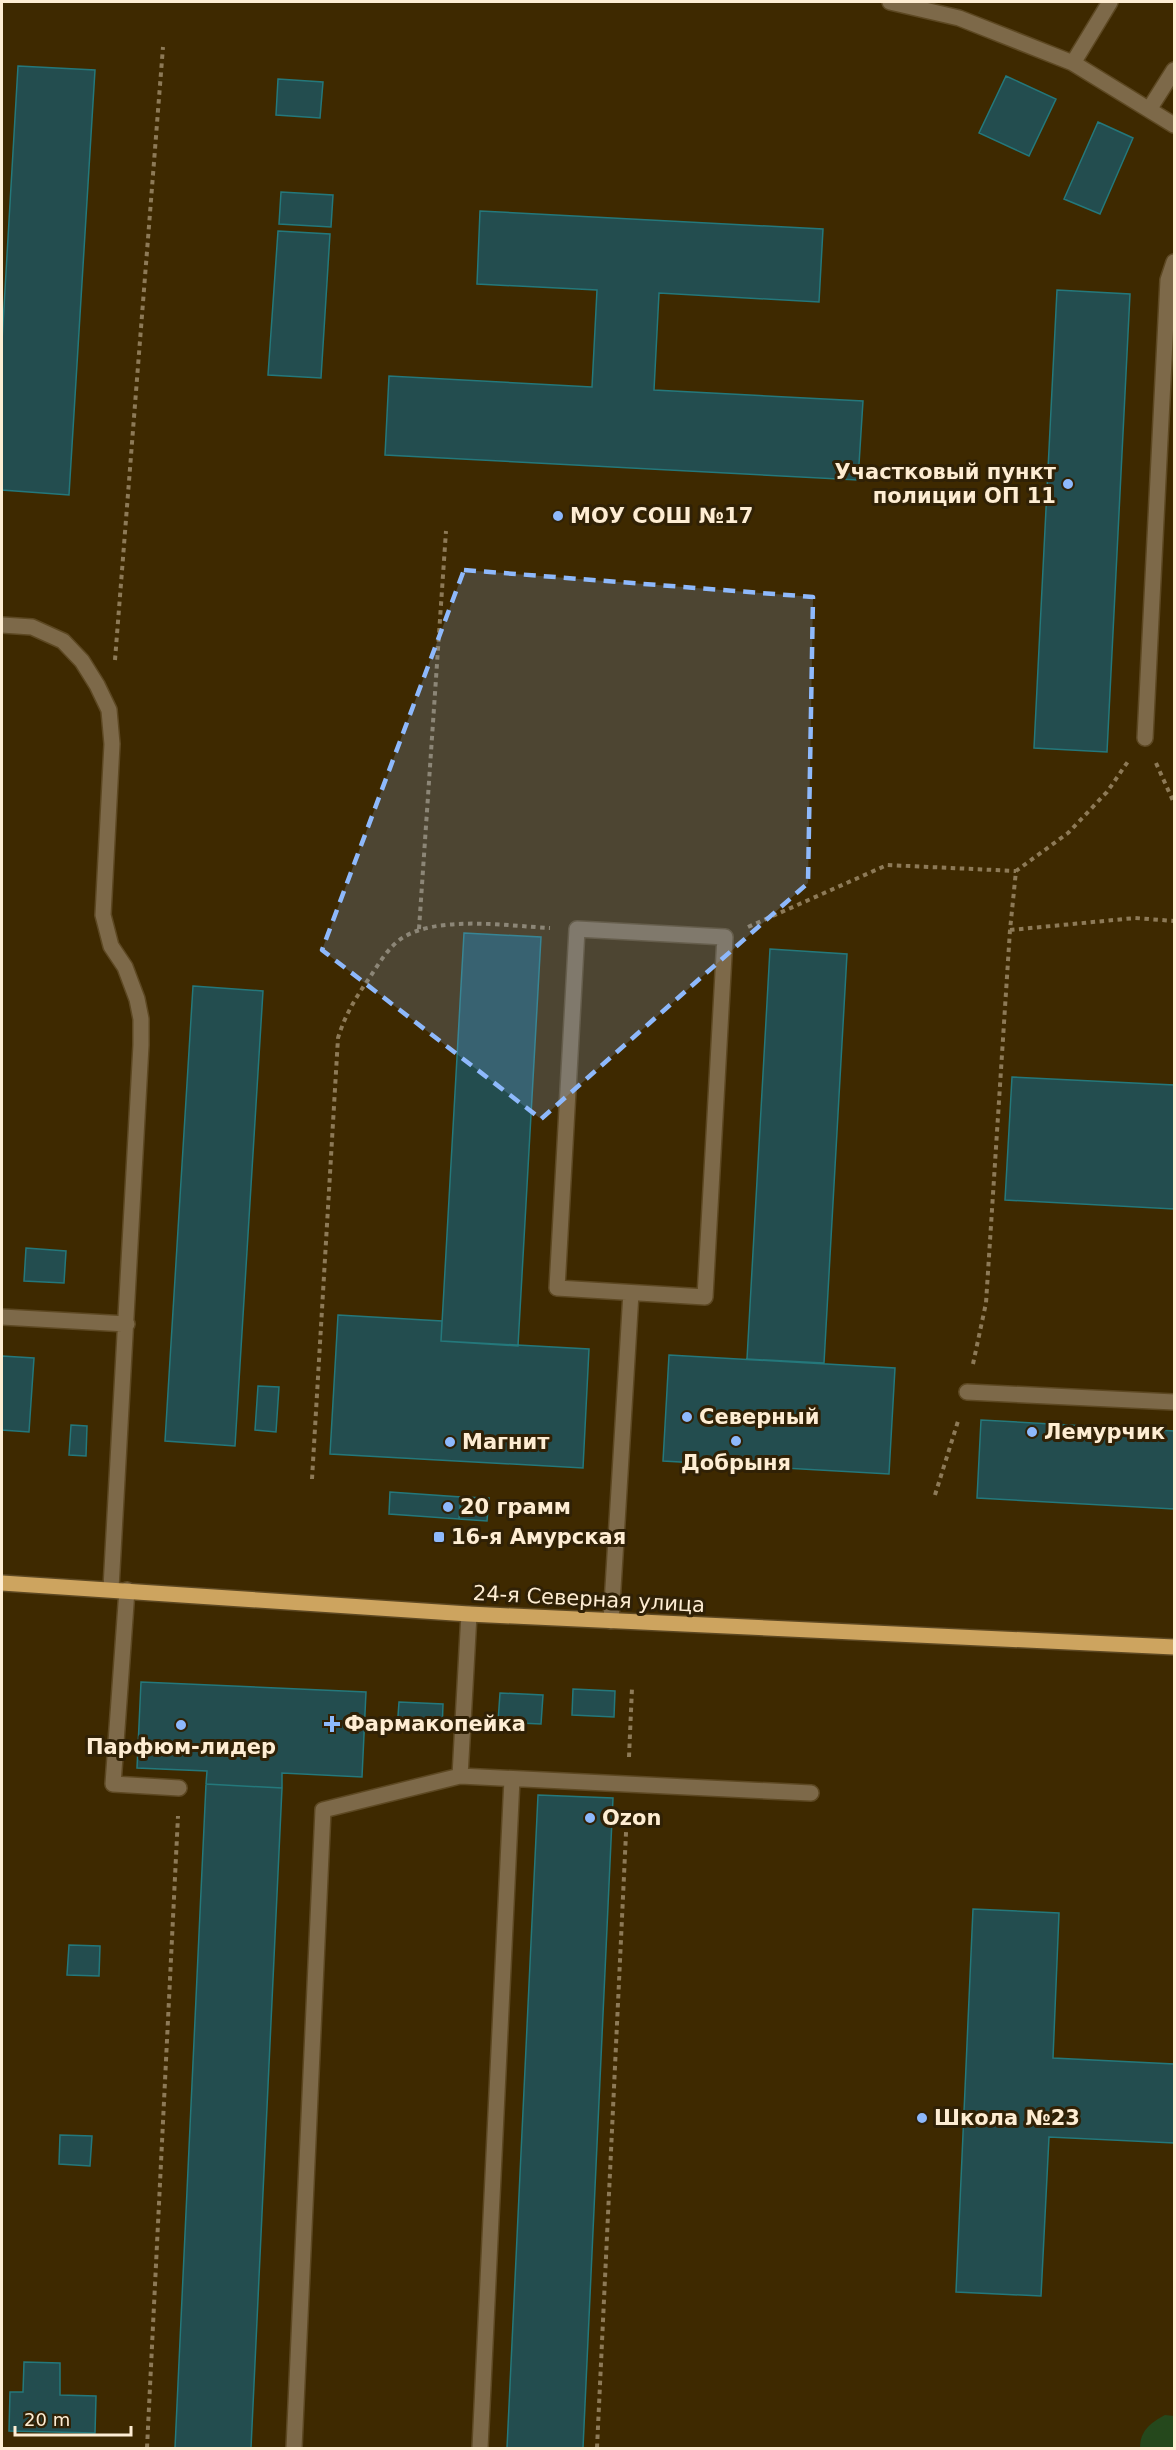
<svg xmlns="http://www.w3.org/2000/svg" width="1176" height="2450" font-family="'DejaVu Sans',sans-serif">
<rect width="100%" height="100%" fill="#3e2900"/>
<path fill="#25481c" d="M1165 2415 1174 2416V2448H1140C1140 2431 1150 2423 1165 2415Z"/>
<path fill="#234d4f" stroke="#24787b" stroke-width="1.5" d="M18 66 95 70 69 495 2 490V341Z
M1006 76 1056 99 1029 156 979 133Z
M278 79 323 82 320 118 276 115Z
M1098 122 1133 138 1100 214 1064 199Z
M281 192 333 195 331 227 279 224Z
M480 211 823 229 819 302 659 293 654 390 863 401 858 480 385 455 389 376 592 387 597 290 477 284Z
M278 231 330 234 321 378 268 375Z
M1057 290 1130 294 1107 752 1034 748Z
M464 933 541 937 518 1346 441 1341Z
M770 949 847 954 824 1363 747 1359Z
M193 986 263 991 235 1446 165 1441Z
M1012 1077 1174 1085V1209L1005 1200Z
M26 1248 66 1251 64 1283 24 1281Z
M338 1315 442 1321 441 1341 589 1349 583 1468 330 1454Z
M669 1355 895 1368 889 1474 663 1461Z
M2 1356 34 1358 29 1432 2 1430Z
M258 1386 279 1387 276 1432 255 1430Z
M981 1420 1174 1431V1509L977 1498Z
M71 1425 87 1426 86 1456 69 1455Z
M390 1492 461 1497 459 1519 389 1514Z
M461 1497 489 1498 487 1521 459 1519Z
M141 1682 366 1692 362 1777 282 1773V1788L206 1784 207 1771 137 1768Z
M573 1689 615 1691 614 1717 572 1715Z
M500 1693 543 1695 541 1724 498 1722Z
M399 1702 443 1704 442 1732 397 1730Z
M206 1784 282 1788 251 2448H175Z
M538 1795 613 1798 583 2448H507Z
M973 1909 1059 1913 1053 2058 1174 2064V2143L1049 2137 1041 2296 956 2292Z
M69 1945 100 1946 99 1976 67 1975Z
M60 2135 92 2136 90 2166 59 2164Z
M24 2362 60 2363V2395L96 2396 95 2433 9 2431 10 2392H23Z"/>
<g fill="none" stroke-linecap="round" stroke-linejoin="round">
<defs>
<path id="minor" d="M890 2 959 18 1073 63 1174 125
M1073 63 1110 2
M1150 108 1174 70
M2 625 32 627 63 641 82 661 97 685 109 710 112 744 103 915 111 946 125 967 137 999 141 1019V1045L111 1588
M1145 738 1168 280 1174 262
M577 929 725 937 705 1297 557 1288Z
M2 1317 127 1324
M967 1392 1174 1402
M127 1590 113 1784 179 1788
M611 1621 631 1293
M460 1776 469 1614
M294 2448 323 1810 460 1776 811 1793
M480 2448 512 1779"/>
<path id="major" d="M2 1583 469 1614 1174 1647"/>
</defs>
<use href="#minor" stroke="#5d4822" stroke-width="18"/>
<use href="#major" stroke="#5d4822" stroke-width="18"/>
<path stroke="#8d7a57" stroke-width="4" stroke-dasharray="4.5 4.5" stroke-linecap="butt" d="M115 660 163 47
M1156 763 1174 803
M748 927 887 865 1016 871
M419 929 446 531
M1010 930 1135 918 1174 921
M973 1364 986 1303 1010 930 1016 871 1068 833 1107 792 1129 760
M312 1479 338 1038C345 1015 356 997 370 977 378 965 386 951 398 941 432 914 507 926 550 928
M935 1495 959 1418
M629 1757 632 1688
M147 2448 178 1816
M597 2448 627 1812"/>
<use href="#minor" stroke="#7d6949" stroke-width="15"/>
<use href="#major" stroke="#cda45f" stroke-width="15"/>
</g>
<path fill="#8eb9fc" fill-opacity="0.2" stroke="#8eb9fc" stroke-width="4.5" stroke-dasharray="12 8" stroke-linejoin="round" d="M464 570 813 597 808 883 541 1119 322 950Z"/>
<g fill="#8eb9fc" stroke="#302106" stroke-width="2">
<circle cx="1068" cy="484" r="6"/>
<circle cx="558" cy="516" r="6"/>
<circle cx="687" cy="1417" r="6"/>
<circle cx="1032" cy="1432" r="6"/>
<circle cx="736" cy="1441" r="6"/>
<circle cx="450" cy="1442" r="6"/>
<circle cx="448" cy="1507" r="6"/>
<rect x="433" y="1531" width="12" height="12" rx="3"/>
<path d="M329 1715h6v6h6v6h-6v6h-6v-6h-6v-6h6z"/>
<circle cx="181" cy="1725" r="6"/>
<circle cx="590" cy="1818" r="6"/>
<circle cx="922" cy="2118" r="6"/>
</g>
<g text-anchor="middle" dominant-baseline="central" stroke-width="6" stroke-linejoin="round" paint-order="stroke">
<g font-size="21" font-weight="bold" fill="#feedd3" stroke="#302106" text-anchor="start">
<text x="1056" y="472" text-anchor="end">Участковый пункт<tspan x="1056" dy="24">полиции ОП 11</tspan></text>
<text x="570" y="516">МОУ СОШ №17</text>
<text x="699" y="1417">Северный</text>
<text x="1044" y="1432">Лемурчик</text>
<text x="462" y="1442">Магнит</text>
<text x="736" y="1463" text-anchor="middle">Добрыня</text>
<text x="460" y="1507">20 грамм</text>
<text x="451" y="1537">16-я Амурская</text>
<text x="344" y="1724">Фармакопейка</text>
<text x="181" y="1747" text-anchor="middle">Парфюм-лидер</text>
<text x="602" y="1818">Ozon</text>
<text x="934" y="2118">Школа №23</text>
</g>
<g font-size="21" fill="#feedd3" stroke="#302106">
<text transform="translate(589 1599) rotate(3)">24-я Северная улица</text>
</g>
</g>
<rect width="1176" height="2450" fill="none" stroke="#feedd3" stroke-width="6"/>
<path d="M15 2426v9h116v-9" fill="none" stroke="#feedd3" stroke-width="3"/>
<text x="24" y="2426" font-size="18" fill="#feedd3" stroke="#302106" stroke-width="4.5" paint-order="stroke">20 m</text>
</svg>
